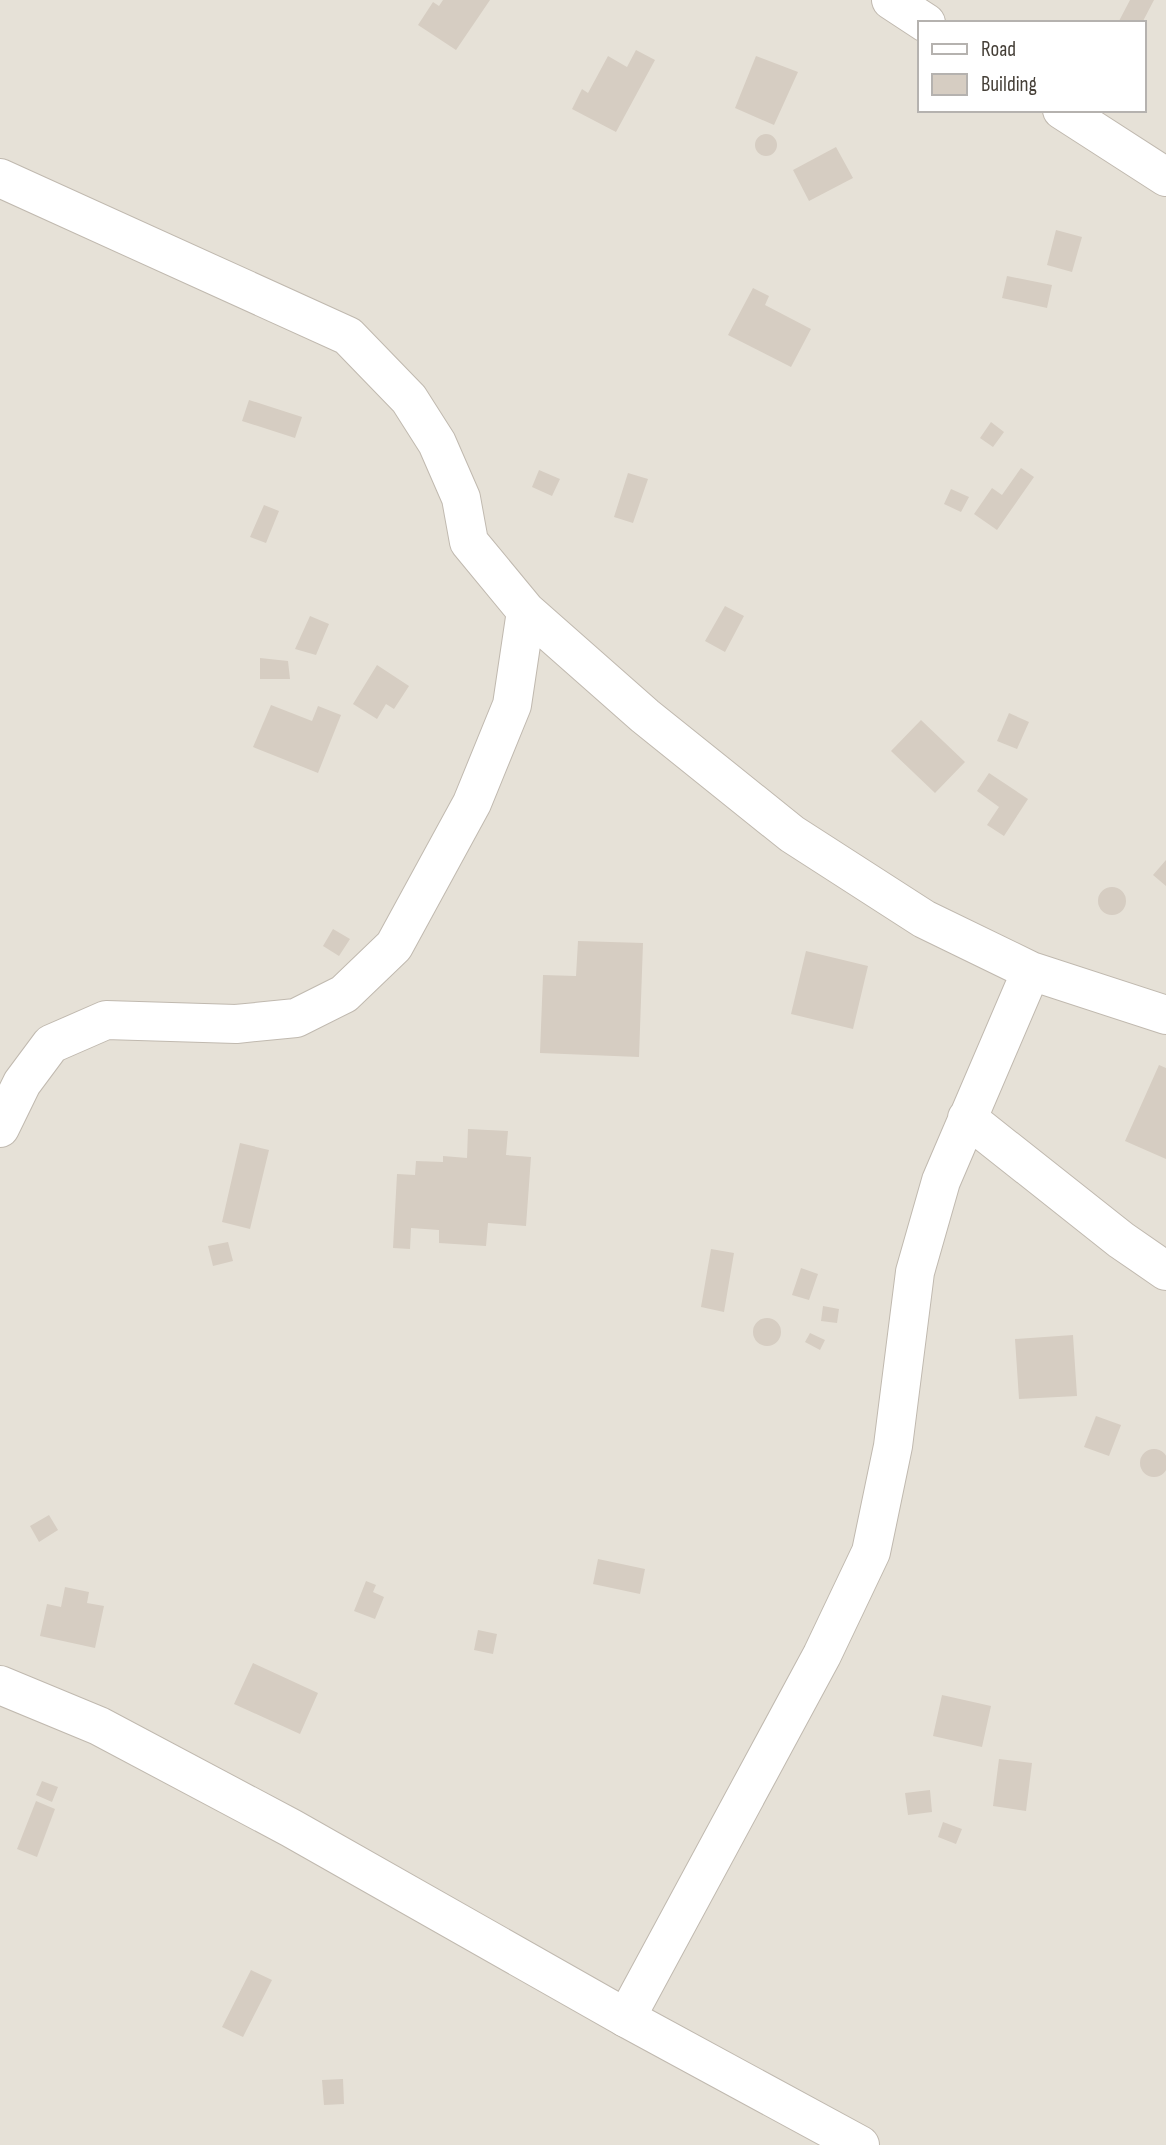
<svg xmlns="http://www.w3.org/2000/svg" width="1166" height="2145" font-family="'Sofia Sans Condensed',sans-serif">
<rect width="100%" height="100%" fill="#f3efe8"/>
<path fill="#e6e1d7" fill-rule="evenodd" d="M0 0H1166V2145H0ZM919 23H1143V110H919Z"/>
<path fill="#d6cdc2" d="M443 0H490L456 50 418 25 433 2 439 6Z
M1130 0H1154L1142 23 1119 21Z
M636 50 655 60 616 132 572 109 582 89 588 93 608 56 627 67Z
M756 56 798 72 774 125 735 108Z
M755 145a11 11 0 1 1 22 0a11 11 0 1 1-22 0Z
M836 147 853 178 809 201 793 170Z
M1056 230 1082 237 1072 272 1047 265Z
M1007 276 1052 285 1047 308 1002 298Z
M753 288 769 296 765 305 811 329 791 367 728 335Z
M249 400 302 417 295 438 242 421Z
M991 422 1004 432 993 447 980 438Z
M1021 468 1034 477 997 530 974 514 992 488 1002 495Z
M539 470 560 479 552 496 532 487Z
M628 473 648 479 633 523 614 517Z
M951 489 969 497 961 512 944 504Z
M264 505 279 511 266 543 250 537Z
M725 606 744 616 725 652 705 641Z
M310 616 329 624 316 655 295 649Z
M260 658 288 661 290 679H260Z
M377 665 409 686 394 709 386 704 377 719 353 704Z
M271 705 312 721 318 706 341 715 318 773 253 747Z
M1009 713 1029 722 1017 749 997 741Z
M921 720 965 762 935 793 891 751Z
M989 773 1028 799 1004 836 987 825 999 807 977 791Z
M1166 860V886L1153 875Z
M1098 901a14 14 0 1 1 28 0a14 14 0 1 1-28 0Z
M333 929 350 939 339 956 323 946Z
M578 941 643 943 639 1057 540 1053 543 975 576 976Z
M806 951 868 966 853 1029 791 1014Z
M1159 1065 1166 1068V1159L1125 1141Z
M468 1129 508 1131 506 1155 531 1157 526 1226 488 1223 486 1246 439 1243V1230L411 1228 410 1249 393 1248 397 1174 415 1175 416 1161 443 1162V1156L467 1158Z
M240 1143 269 1150 250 1229 222 1222Z
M228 1242 233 1261 213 1266 208 1246Z
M711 1249 734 1253 724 1312 701 1307Z
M801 1268 818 1274 809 1300 792 1295Z
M823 1306 839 1309 837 1323 821 1321Z
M753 1332a14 14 0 1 1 28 0a14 14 0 1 1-28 0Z
M810 1333 825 1340 820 1350 805 1342Z
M1073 1335 1077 1396 1019 1399 1015 1339Z
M1096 1416 1121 1425 1109 1456 1084 1447Z
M1140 1463a14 14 0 1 1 28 0a14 14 0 1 1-28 0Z
M49 1515 58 1530 39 1542 30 1526Z
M598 1559 645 1569 640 1594 593 1584Z
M366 1581 376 1585 373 1592 384 1597 375 1619 354 1611Z
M65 1587 89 1592 87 1603 104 1606 95 1648 40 1636 47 1604 61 1607Z
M478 1630 497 1634 493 1654 474 1650Z
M253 1663 318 1693 300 1734 234 1704Z
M942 1695 991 1706 982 1747 933 1736Z
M999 1759 1032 1763 1026 1811 993 1806Z
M42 1781 58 1787 52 1802 36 1795Z
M930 1790 932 1812 908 1815 905 1793Z
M36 1801 55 1809 37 1857 17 1849Z
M943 1822 962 1829 956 1844 938 1837Z
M251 1970 272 1980 243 2037 222 2027Z
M343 2079 344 2104 324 2105 322 2080Z"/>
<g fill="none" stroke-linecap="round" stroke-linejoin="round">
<defs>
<path id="minor" d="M891 0 926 23
M1062 110 1166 177
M0 178 348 336 409 399 437 443 461 498 469 542 526 611 645 716 792 834 924 919 1031 971 1166 1015
M967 1118 1121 1240 1166 1271
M0 1128 22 1083 51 1044 106 1020 236 1024 296 1018 344 994 394 946 472 803 512 705 526 611
M626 2018 822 1655 871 1552 893 1446 915 1272 941 1181 1031 971"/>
<path id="tertiary" d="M0 1685 99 1726 291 1828 626 2018 860 2145"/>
</defs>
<use href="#minor" stroke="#c0b9af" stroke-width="40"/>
<use href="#tertiary" stroke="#c0b9af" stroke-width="40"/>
<use href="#minor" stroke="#fff" stroke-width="38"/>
<use href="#tertiary" stroke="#fff" stroke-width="38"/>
</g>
<rect x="918" y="21" width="228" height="91" fill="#ffffff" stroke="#b5b2af" stroke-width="2"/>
<rect x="932" y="44" width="35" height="10" fill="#ffffff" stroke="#b5b2af" stroke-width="2"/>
<text x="981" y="56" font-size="21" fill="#453f37">Road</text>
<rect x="932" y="74" width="35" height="21" fill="#d6cdc2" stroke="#b5b2af" stroke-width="2"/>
<text x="981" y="91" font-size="21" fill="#453f37">Building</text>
</svg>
